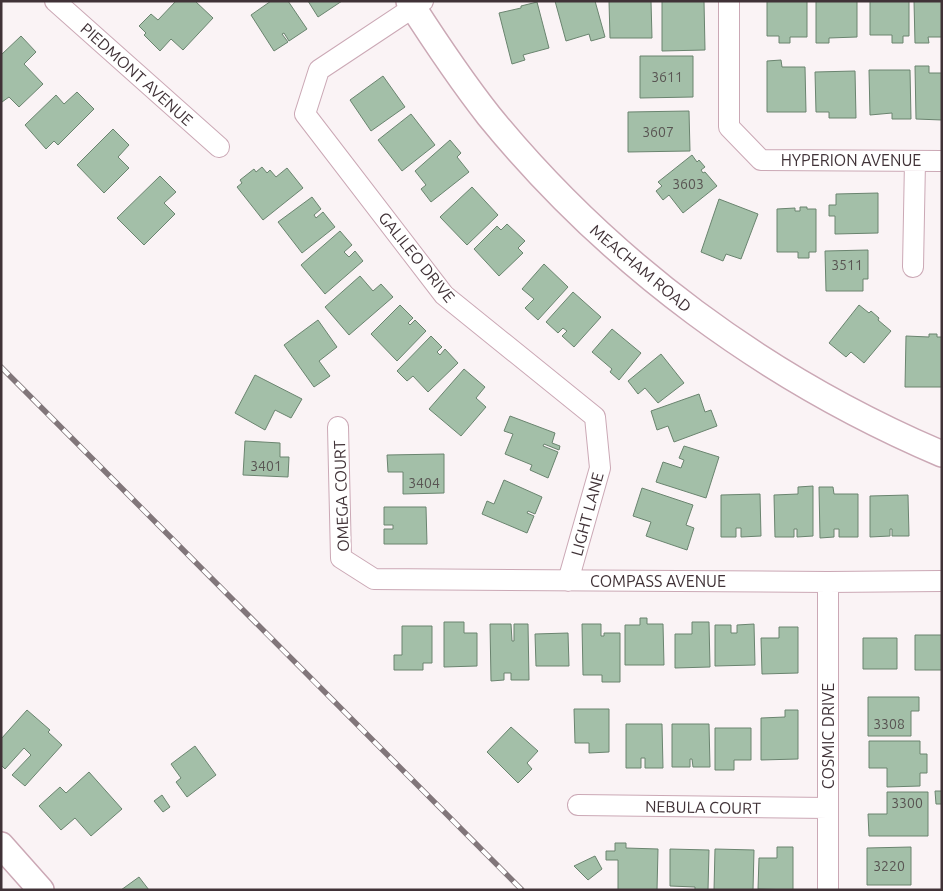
<svg xmlns="http://www.w3.org/2000/svg" width="943" height="891" font-family="Ubuntu,sans-serif">
<rect width="100%" height="100%" fill="#faf3f5"/>
<path fill="#a3bfa8" stroke="#6a846f" d="M176 1H195L213 18 183 50 171 39 160 51 144 35 146 33 139 26 151 14 158 20Z
M271 1H288L307 29 289 41 284 33 282 34 288 42 274 51 251 15Z
M308 1H342L318 17Z
M555 1H595L605 37 591 41 589 34 566 41Z
M609 1H651L652 38H610Z
M662 1H704L705 50 662 51Z
M767 1H807V37H790V43H779V36H767Z
M816 1H857V37L829 38V43H816Z
M870 1H909V36H903V43H892V35H870Z
M914 1H942V37H928L929 43H915Z
M537 2 549 48 523 55 525 60 512 64 499 13 521 8V6Z
M21 36 36 52 24 64 43 84 19 107 9 97 2 102 1 101V55Z
M640 56H693V97L640 98Z
M781 60 782 67H805L806 112H767V61Z
M915 66H929V73H942V120L916 119Z
M869 70H910L911 119H892V113L870 115Z
M855 71 856 118H829V112H816L815 72Z
M383 76 405 107 371 131 350 100Z
M77 92 94 109 58 145 54 141 46 149 25 125 56 95 64 104Z
M689 111 690 151 628 152V112Z
M411 114 435 145 402 171 378 140Z
M113 129 129 145 118 157 129 168 104 193 77 165Z
M450 140 461 153 457 157 469 172 431 202 421 189 426 185 415 171Z
M692 155 697 162 699 160 705 167 701 170 703 173 705 172 717 186 683 213 669 195 663 200 656 191 662 186 658 182Z
M262 167 267 173 270 170 276 177 287 168 303 188 263 220 237 187 242 183 240 180 254 169 256 172Z
M160 176 176 192 164 203 175 214 144 245 117 218Z
M472 187 498 215 467 245 440 217Z
M878 193V233L835 234V216H829V205H836V194Z
M312 197 321 209 314 215 316 218 323 212 335 227 302 253 278 222Z
M719 199 758 214 741 259 726 254 723 261 701 252Z
M800 207H807V209H816V252H809V258H798V252H777V209L795 208V211H800Z
M507 224 525 241 518 248 523 253 499 276 474 249 497 226 501 230Z
M340 231 352 245 344 252 349 257 355 251 363 261 325 294 301 265Z
M868 250V279H863V291H826L825 251Z
M544 264 568 287 538 320 525 308 534 299 522 289Z
M360 276 373 291 381 284 393 297 349 335 325 307Z
M573 292 601 317 574 347 562 336 567 331 563 328 558 333 546 322Z
M400 305 413 318 408 323 410 325 415 320 426 331 397 361 371 334Z
M859 305 869 313 871 311 879 318 878 320 891 331 864 363 851 352 846 357 829 343Z
M318 320 337 347 319 361 330 376 314 387 284 345Z
M612 329 641 353 619 380 610 372 612 369 592 352Z
M929 334H937V337H942V387H905L906 336 929 337Z
M431 336 442 347 437 352 440 355 445 349 458 363 428 392 413 376 407 381 397 371Z
M661 354 684 383 658 403 645 388 638 394 628 381Z
M464 369 485 387 476 398 486 407 461 436 429 409Z
M255 375 302 399 291 418 275 410 265 430 235 413Z
M699 394 705 412 711 410 717 426 674 442 668 426 657 430 651 411Z
M510 416 555 433 552 443 560 446 559 450 544 444 543 446 558 452 548 478 530 470 532 465 505 454 513 434 504 431Z
M245 441 280 443V457H289L288 477 243 475Z
M684 446 719 457 706 498 656 482 663 462 681 468 684 460 679 458Z
M444 454V493L403 494V472H388L387 455Z
M504 480 542 497 535 514 528 511 527 513 534 516 527 533 482 514 487 501 494 504Z
M813 486V536L797 537V529H794V537H775L774 495 798 494V487Z
M819 487H833L834 494H858V537H839V529H834V537L820 538Z
M642 488 693 505 686 525 694 528 687 550 646 536 651 522 633 516Z
M760 494 761 536 741 537V528H736V537H721V495Z
M908 495 909 536H892V529H890V536L870 537V496Z
M384 507H426L427 544H384V529H393V525H384Z
M640 618H647V624H663L664 665H625V625H640Z
M444 622H464V633H477V666L444 667Z
M692 622H709L710 667 675 668V634H692Z
M490 624H511L512 641H514V624H528L529 680H511V673H504V680L491 681Z
M582 624H601V636H604V633H620V682H602V675H583Z
M754 624 755 665 715 666V625H731V633H737V625Z
M402 626H432V663H423V670H394V655H402Z
M779 627H798V673L762 674 761 638H779Z
M568 633 569 666H536L535 634Z
M915 635H942V670H915Z
M863 638H897V669H863Z
M868 697H919V711H911V736H868Z
M574 709H609V752L589 753V743H575Z
M27 710 50 730 48 732 62 745 25 786 12 775 31 755 24 748 5 769 1 765V739Z
M785 710H798V759L761 760V718L785 717Z
M626 724H662L663 768H645V758H641V768H626Z
M672 724H709L710 767H693L692 759H690V767H672Z
M511 727 538 751 527 763 532 769 518 783 487 752Z
M715 728H751V760H734V770H715Z
M869 741H920V754H927V773H920V786L887 787V768H869Z
M195 746 216 775 187 797 176 782 181 778 171 764Z
M89 772 122 809 91 836 75 818 61 830 39 806 60 787 66 793Z
M935 791H942V804H936Z
M887 792H928V836H869L868 814H887Z
M162 795 170 807 163 812 154 801Z
M615 843H626V848L658 849 657 890H618V860H606V851H615Z
M777 847H793V890L758 889 759 858H777Z
M911 847V885H867V848Z
M670 849 709 850 708 890H695V887L670 886Z
M715 849 754 850 753 890H714Z
M595 856 602 869 588 880 574 866Z
M139 877 149 890H121Z"/>
<g fill="none" stroke-linecap="round" stroke-linejoin="round">
<defs>
<path id="minor" d="M55 1 219 147
M423 1 319 70 305 114 444 295 595 417 600 468 568 581
M729 1V127L761 160 942 161
M913 267 915 161
M338 427 341 558 374 579 828 582 942 581
M828 582V890
M578 805 828 808"/>
<path id="tertiary" d="M409 1C434 40 460 79 489 116 610 264 766 379 942 454
M1 845 41 890"/>
</defs>
<use href="#minor" stroke="#cba8b5" stroke-width="22"/>
<use href="#tertiary" stroke="#cba8b5" stroke-width="28"/>
<use href="#minor" stroke="#fff" stroke-width="20"/>
<use href="#tertiary" stroke="#fff" stroke-width="25"/>
<defs>
<path id="rail" d="M1 367 522 890"/>
</defs>
<use href="#rail" stroke="#81767a" stroke-width="5.5"/>
<use href="#rail" stroke="#fff" stroke-width="4" stroke-dasharray="11" stroke-linecap="butt"/>
</g>
<g text-anchor="middle" dominant-baseline="central" stroke-width="4" stroke-linejoin="round" paint-order="stroke">
<g font-size="14" fill="#595553">
<text x="667" y="77">3611</text>
<text x="658" y="132">3607</text>
<text x="688" y="184">3603</text>
<text x="847" y="265">3511</text>
<text x="266" y="466">3401</text>
<text x="424" y="483">3404</text>
<text x="889" y="724">3308</text>
<text x="907" y="803">3300</text>
<text x="889" y="866">3220</text>
</g>
<g font-size="16" fill="#403237" stroke="#fff">
<text transform="translate(137 74) rotate(42)">PIEDMONT AVENUE</text>
<text x="851" y="160">HYPERION AVENUE</text>
<text transform="translate(417 257) rotate(51)">GALILEO DRIVE</text>
<text transform="translate(641 268) rotate(40)">MEACHAM ROAD</text>
<text transform="translate(341 496) rotate(-92)">OMEGA COURT</text>
<text transform="translate(587 514) rotate(-75)">LIGHT LANE</text>
<text x="658" y="581">COMPASS AVENUE</text>
<text transform="translate(828 736) rotate(-90)">COSMIC DRIVE</text>
<text transform="translate(703 807) rotate(1)">NEBULA COURT</text>
</g>
</g>
<rect width="943" height="891" fill="none" stroke="#403237" stroke-width="5"/>
</svg>
